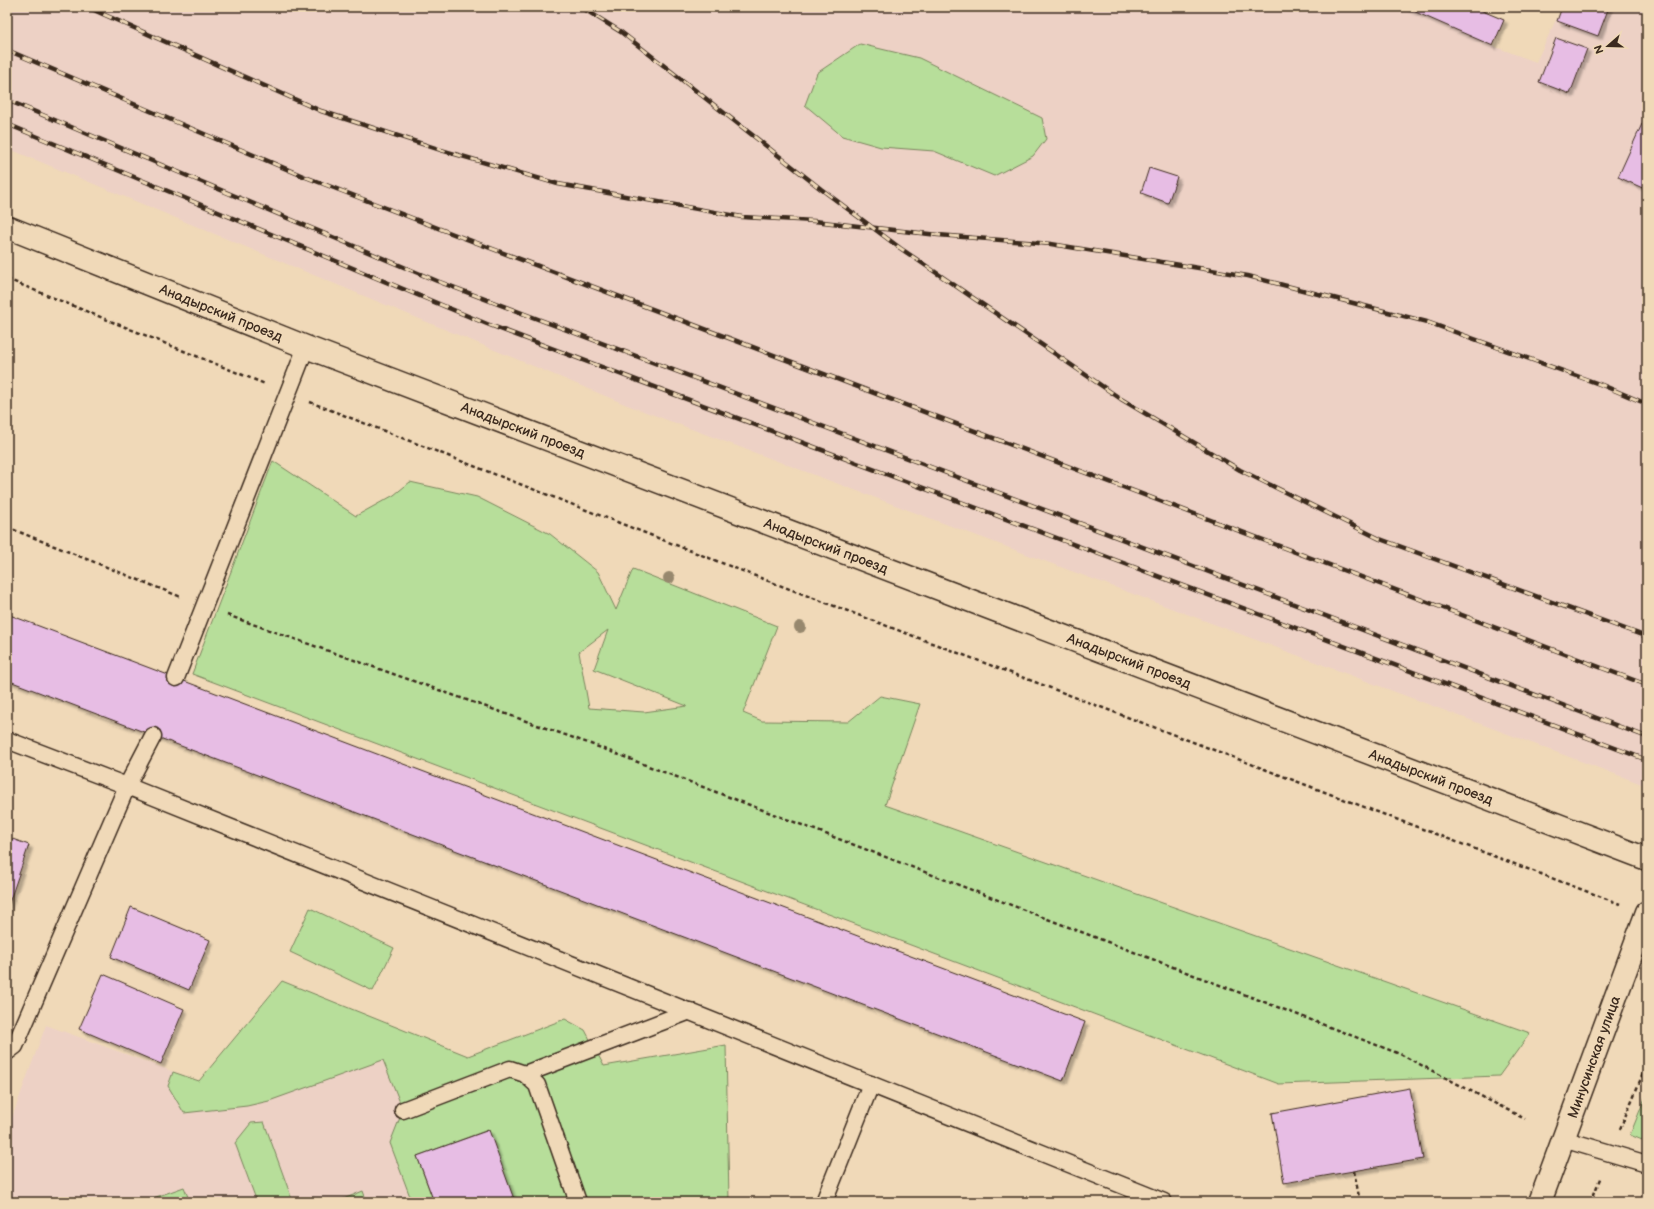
<svg xmlns="http://www.w3.org/2000/svg" width="1654" height="1209" font-family="'Balsamiq Sans',sans-serif">
<style>
.built{fill:#edd1c5}
.green{fill:#b7de9a;stroke:#79845c;fill-rule:evenodd}
.building{fill:#e7bde4;stroke:#3b2a1e;filter:url(#shadow)}
.lines{fill:none;stroke-linecap:round;stroke-linejoin:round}
.service-casing{stroke:#3b2a1e;stroke-width:19}
.minor-casing{stroke:#3b2a1e;stroke-width:25}
.tertiary-casing{stroke:#3b2a1e;stroke-width:25}
.path{stroke:#3b2a1e;stroke-width:2.5;stroke-dasharray:4 3;stroke-linecap:butt}
.service{stroke:#f0d9b8;stroke-width:16}
.minor{stroke:#f0d9b8;stroke-width:22}
.tertiary{stroke:#f0d9b8;stroke-width:22}
.rail-casing{stroke:#3b2a1e;stroke-width:4.5}
.rail{stroke:#f0d9b8;stroke-width:3;stroke-dasharray:9;stroke-linecap:butt}
.tree{fill:#97886e}
.labels{text-anchor:middle;dominant-baseline:central;stroke-width:4;stroke-linejoin:round;paint-order:stroke}
.street-label{font-size:14px;fill:#3b2a1e;stroke:#f0d9b8}
</style>
<defs>
<filter id="shadow"><feDropShadow dx="3.5" dy="3.5" stdDeviation="1" flood-color="#0004"/></filter>
</defs>
<rect width="100%" height="100%" fill="#f0d9b8"/>
<filter id="ink" filterUnits="userSpaceOnUse"><feTurbulence type="fractalNoise" baseFrequency=".025" numOctaves="2"/><feDisplacementMap in="SourceGraphic" scale="8" xChannelSelector="R" yChannelSelector="G"/><feConvolveMatrix kernelMatrix="1 2 1 2 8 2 1 2 1" color-interpolation-filters="sRGB"/></filter>
<g filter="url(#ink)">
<g class="built">
<path d="M7,7h1397l89,39 43,16 26,-55h85v779l-1020,-381 -620,-257z"/>
<path d="M282,981l186,75 97,-37 20,11 19,36 122,-21 3,157h-722v-71l39,-106 153,56z"/>
</g>
<g class="green">
<path d="M860,44l59,14 123,60 4,21 -13,17 -39,20 -60,-25 -53,-4 -39,-11 -37,-31 12,-32z"/>
<path d="M273,461l83,55 38,-21 16,-13 67,15 73,37 48,38 18,38 17,-41 144,57 -34,87 19,8 86,1 32,-26 40,8 -35,101 645,228 -31,43 -220,8 -1087,-410zM608,630l-14,39 93,37 -43,6 -55,-4 -10,-56z"/>
<path d="M310,908l84,40 -21,43 -83,-39z"/>
<path d="M282,981l186,75 97,-37 20,11 19,36 122,-21 3,157h-214l-27,-72 -71,26 17,46h-22l-22,-59 13,-33 -20,-50 -114,41 -22,5 -63,7 -16,-27 5,-14 26,9z"/>
<path d="M1647,1093v49l-17,-7z"/>
<path d="M264,1122l29,80h-36l-22,-59 16,-20z"/>
<path d="M184,1187l6,15h-48z"/>
<path d="M363,1191l4,11h-31z"/>
</g>
<g class="building">
<path d="M1404,7h69l31,13 -11,26z"/>
<path d="M1562,7h47l-11,29 -41,-15z"/>
<path d="M1556,38l31,11 -17,45 -31,-12z"/>
<path d="M1647,113v77l-29,-13z"/>
<path d="M1149,168l28,9 -9,26 -27,-10z"/>
<path d="M7,614l1078,408 -22,59 -1056,-401z"/>
<path d="M7,837l22,8 -22,64z"/>
<path d="M131,907l79,33 -21,50 -78,-33z"/>
<path d="M103,974l81,35 -23,55 -82,-35z"/>
<path d="M1410,1088l13,71 -139,24 -12,-70z"/>
<path d="M489,1130l26,72h-81l-17,-46z"/>
</g>
<g class="lines">
<defs>
<g id="service">
<path d="M176,678l130,-331"/>
<path d="M7,740l120,46 1037,416"/>
<path d="M7,1052l8,-6 112,-260 26,-50"/>
<path d="M525,1074l165,-63"/>
<path d="M403,1110l107,-41 15,5 12,11 41,117"/>
<path d="M1563,1139l84,25"/>
<path d="M824,1202l47,-118"/>
</g>
<path id="minor" d="M1540,1202l107,-290"/>
<path id="tertiary" d="M7,227l299,120 1341,512"/>
</defs>
<use href="#service" class="service-casing"/>
<use href="#minor" class="minor-casing"/>
<use href="#tertiary" class="tertiary-casing"/>
<g class="path">
<path d="M7,279l258,105"/>
<path d="M310,402l440,172 870,330"/>
<path d="M7,527l174,70"/>
<path d="M227,615l361,128 812,311 125,65"/>
<path d="M1620,1129l27,-65"/>
<path d="M1354,1171l6,31"/>
<path d="M1591,1202l10,-26"/>
</g>
<use href="#service" class="service"/>
<use href="#minor" class="minor"/>
<use href="#tertiary" class="tertiary"/>
<defs>
<g id="rail">
<path d="M87,7l234,104 120,39 117,34 184,33 72,4 124,14 113,9 197,32 179,46 175,63 45,19"/>
<path d="M581,7l40,25 200,157 79,59 221,151 119,71 140,69 267,98"/>
<path d="M7,50l296,126 153,59 1191,450"/>
<path d="M7,100l430,181 1210,456"/>
<path d="M7,124l480,200 1160,436"/>
</g>
</defs>
<use href="#rail" class="rail-casing"/>
<use href="#rail" class="rail"/>
</g>
<g class="tree">
<circle cx="669" cy="578" r="6"/>
<circle cx="800" cy="627" r="6"/>
</g>
</g>
<g class="labels">
<g class="street-label">
<text transform="translate(221 313) rotate(22)">Анадырский проезд</text>
<text transform="translate(523 430) rotate(21)">Анадырский проезд</text>
<text transform="translate(826 546) rotate(21)">Анадырский проезд</text>
<text transform="translate(1129 661) rotate(21)">Анадырский проезд</text>
<text transform="translate(1431 777) rotate(21)">Анадырский проезд</text>
<text transform="translate(1594 1057) rotate(-70)">Минусинская улица</text>
</g>
</g>
<rect width="1654" height="1209" fill="none" stroke="#f0d9b8" stroke-width="24"/>
<rect x="12" y="12" width="1630" height="1185" fill="none" stroke="#3b2a1e" stroke-width="1.5" filter="url(#ink)"/>
<g transform="translate(1608 46) rotate(250)" stroke="#f0d9b8" stroke-width="3" paint-order="stroke">
<path d="M0-3L7 15L0 10L-7 15Z" fill="#3b2a1e"/>
<text y="-6" font-size="11" font-weight="bold" text-anchor="middle" fill="#3b2a1e">N</text>
</g>
</svg>
